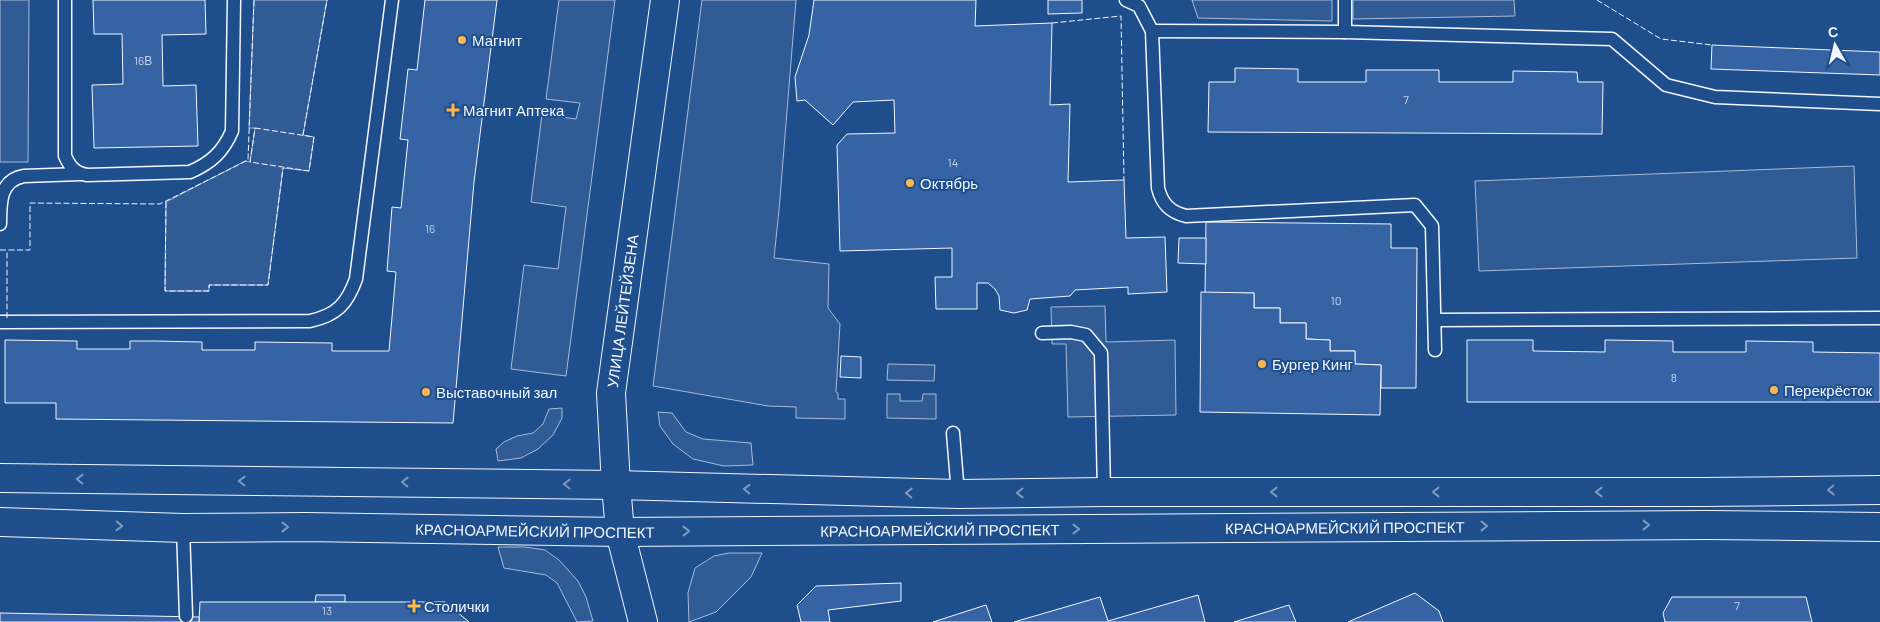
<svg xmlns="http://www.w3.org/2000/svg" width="1880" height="622" font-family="Barlow,sans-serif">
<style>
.built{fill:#305b95;stroke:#a8bbd7}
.building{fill:#3563a3;stroke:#f2f6ff}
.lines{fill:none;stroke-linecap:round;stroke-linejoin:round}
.lane-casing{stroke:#f2f6ff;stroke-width:15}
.secondary-casing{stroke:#f2f6ff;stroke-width:30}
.primary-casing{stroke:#f2f6ff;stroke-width:30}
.lane{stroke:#1f4e8c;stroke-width:12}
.secondary{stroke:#1f4e8c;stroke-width:28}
.primary{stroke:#1f4e8c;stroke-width:28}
.fence{stroke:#f2f6ff;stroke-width:1;stroke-dasharray:6 2.5;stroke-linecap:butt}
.oneway{stroke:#7e9ac0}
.poi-dot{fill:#ffb74d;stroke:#1f4e8c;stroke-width:2}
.labels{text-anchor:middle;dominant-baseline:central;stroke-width:4;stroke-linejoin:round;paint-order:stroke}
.number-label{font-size:12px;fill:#c3d1e8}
.poi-label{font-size:15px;fill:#f2f6ff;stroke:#1f4e8c;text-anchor:start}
.street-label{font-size:15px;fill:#f2f6ff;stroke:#1f4e8c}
</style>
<rect width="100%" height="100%" fill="#1f4e8c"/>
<g class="built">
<path d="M0,0h29l-1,162h-28z"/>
<path d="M254,0h73l-24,135 11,2 -5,34 -26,-3 -15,117h-59v6h-44l1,-89 79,-41 5,1 5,-34h-6z"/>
<path d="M559,0h56l-49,376 -55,-7 13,-104 34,4 8,-62 -35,-5 11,-88 34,5 4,-16 -34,-4z"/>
<path d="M702,0h94l-17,210 -5,48 55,6 -1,44 12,16 -4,68 2,1v6h7v20l-49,-1v-11l-28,-1 -115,-20z"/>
<path d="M1192,0h140v21l-134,-3z"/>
<path d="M1353,0h161l1,16 -162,3z"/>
<path d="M1854,166l3,92 -378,13 -4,-90z"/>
<path d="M1105,306l1,36 69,-2 1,75 -108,2 -2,-73h-14l-1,-37z"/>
<path d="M888,364l47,1 -1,16 -47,-1z"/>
<path d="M887,394h13v7h22l1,-7h13v25l-49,-1z"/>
<path d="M562,408v10l-9,17 -15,14 -17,9 -23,3 -2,-12 8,-7 13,-6 16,-3 10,-9 6,-15z"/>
<path d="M658,412l14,1 14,19 17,7 48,4 2,22 -29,1 -31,-7 -20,-15 -13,-18z"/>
<path d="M498,547h27l20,3 14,10 19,21 8,16 7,24 -16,1 -20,-39 -11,-8 -42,-7z"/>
<path d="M729,553h33l-11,24 -35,35 -27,10 -1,-29 7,-25 19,-12z"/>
</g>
<g class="building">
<path d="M93,0h112l1,34 -44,1 1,51 33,-1 2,61 -104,2 -2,-63 31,-1 -1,-50h-28z"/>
<path d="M425,0h72l-23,182 -21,241 -397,-4v-16h-51v-63l72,1v8h53v-8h24l48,1v8h53v-8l77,1v8h57l7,-79 -9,-1 5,-64 9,1 7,-68 -8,-1 8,-70 9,1z"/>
<path d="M814,0h162l-1,26 77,-3 -2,82 20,-1 -2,78 56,-2 2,58 39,-1 2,55 -39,2v-7l-53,3 -5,6 -40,3 -3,11 -13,3 -14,-3 -1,-14 -4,-7 -7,-6h-11v26h-41l-1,-32h17v-29l-112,3 -3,-106 10,-11 48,-1 -1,-33 -41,2 -20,23 -28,-25 -8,1 -2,-24 14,-42z"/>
<path d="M1048,0h34v13l-34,1z"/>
<path d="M1712,45l168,7v23l-169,-6z"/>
<path d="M1235,68l63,1v13h68v-12h73v12h74v-11l64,1 1,10h25l-1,52 -394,-2 1,-50h26z"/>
<path d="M1206,222l185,2v24h26l-1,140h-35v-23l-26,-1v-13h-25v-11l-24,-1v-16h-26v-15h-26v-15h-49z"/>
<path d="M1179,238h27v26l-28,-1z"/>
<path d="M1201,292l53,1v15h26v15h26v16l24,1v11h25v13l26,1 -1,50 -180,-3z"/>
<path d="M1467,340h66v11l72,1v-12l68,1v11h73v-11l67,1v10l67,1v49h-413z"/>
<path d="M841,356l20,1v21l-21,-1z"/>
<path d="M901,583v18l-73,9 2,12h-29l-4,-17 19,-19z"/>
<path d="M1415,593l24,18 4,11h-95z"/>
<path d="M316,595h29v7h-30z"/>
<path d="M1198,595l7,27h-191l86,-25 8,24z"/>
<path d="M1672,597h134l6,25h-147l-2,-9z"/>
<path d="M200,602h245l24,20h-270z"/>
<path d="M986,605l6,17h-59z"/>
<path d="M1289,605l7,17h-62z"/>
<path d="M0,613l199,4v5h-199z"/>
</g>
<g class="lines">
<defs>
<g id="lane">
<path d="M65,0v156c5,11 10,17 22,19l103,-3c21,-9 33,-20 42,-41l2,-131"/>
<path d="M1126,0l13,6 13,25 6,157c4,16 12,24 28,28l229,-11 17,21 3,124"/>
<path d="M1345,0v32"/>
<path d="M1152,31l193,1 267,7 54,46 49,12 165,7"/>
<path d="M0,224c0,-22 0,-44 24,-48l56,-2"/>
<path d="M1435,320l445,-2"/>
<path d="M0,322l310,-1c27,-6 37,-17 46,-42l36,-279"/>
<path d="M1042,333l29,-1 15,3 15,18 3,139"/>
<path d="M953,433l5,61"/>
<path d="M183,528l3,88"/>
</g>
<g id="secondary">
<path id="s1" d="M616,485l-5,-92 54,-393"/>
<path d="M620,532l23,90"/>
</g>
<g id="primary">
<path d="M0,478l616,7 342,9 146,-2h599l177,-2"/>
<path d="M616,485l4,47"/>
<path id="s2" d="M0,522l183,6 122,-1 315,5 1087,-7 173,2"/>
</g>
</defs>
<use href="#lane" class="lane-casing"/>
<use href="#secondary" class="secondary-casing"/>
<use href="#primary" class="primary-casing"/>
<use href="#lane" class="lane"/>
<use href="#secondary" class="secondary"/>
<use href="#primary" class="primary"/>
<g class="fence">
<path d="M1597,0l64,39 51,6"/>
<path d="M1052,23l69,-7 3,164"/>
<path d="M255,128l59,9 -5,34 -59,-9z"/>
<path d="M303,135l24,-135"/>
<path d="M166,202l-1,89h44v-6h59l15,-117"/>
<path d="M0,250h30v-47l130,1 88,-44 6,-160"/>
<path d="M7,318v-68"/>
</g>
</g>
<defs><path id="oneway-chevron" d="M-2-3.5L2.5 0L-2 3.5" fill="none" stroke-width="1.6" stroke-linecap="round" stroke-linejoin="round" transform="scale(1.25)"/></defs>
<g class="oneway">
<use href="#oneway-chevron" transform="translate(80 479) rotate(-179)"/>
<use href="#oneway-chevron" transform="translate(242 481) rotate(-179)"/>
<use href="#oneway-chevron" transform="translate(405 482) rotate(-179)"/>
<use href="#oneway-chevron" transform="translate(567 484) rotate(-179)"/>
<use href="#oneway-chevron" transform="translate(747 489) rotate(-178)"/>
<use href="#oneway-chevron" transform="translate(1831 490) rotate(179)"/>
<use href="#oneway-chevron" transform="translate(1274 492) rotate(-180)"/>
<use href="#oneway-chevron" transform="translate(1436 492) rotate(-180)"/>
<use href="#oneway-chevron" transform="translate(1599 492) rotate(-180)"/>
<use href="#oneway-chevron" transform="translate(909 493) rotate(-179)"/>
<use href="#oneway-chevron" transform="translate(1020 493) rotate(179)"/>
<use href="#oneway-chevron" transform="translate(1646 525)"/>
<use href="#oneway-chevron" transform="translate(119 526) rotate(2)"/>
<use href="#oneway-chevron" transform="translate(1484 526)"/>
<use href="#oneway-chevron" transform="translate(285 527)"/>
<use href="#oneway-chevron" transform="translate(1076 529)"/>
<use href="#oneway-chevron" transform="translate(686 531) rotate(-1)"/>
</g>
<g class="poi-dot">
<circle cx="462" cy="40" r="5"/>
<path d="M450.5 102.5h5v5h5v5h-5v5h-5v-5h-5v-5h5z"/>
<circle cx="910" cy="183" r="5"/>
<circle cx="1262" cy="364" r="5"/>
<circle cx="1774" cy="390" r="5"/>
<circle cx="426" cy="392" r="5"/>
<path d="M411.5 598.5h5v5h5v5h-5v5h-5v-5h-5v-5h5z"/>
</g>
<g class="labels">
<g class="number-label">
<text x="143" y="60">16В</text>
<text x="1406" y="99">7</text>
<text x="953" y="162">14</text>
<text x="430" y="228">16</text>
<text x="1336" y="300">10</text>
<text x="1674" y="377">8</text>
<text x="1737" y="605">7</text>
<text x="327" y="610">13</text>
</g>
<g class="poi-label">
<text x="472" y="40">Магнит</text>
<text x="463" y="110">Магнит Аптека</text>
<text x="920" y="183">Октябрь</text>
<text x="1272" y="364">Бургер Кинг</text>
<text x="1784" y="390">Перекрёсток</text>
<text x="436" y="392">Выставочный зал</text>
<text x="424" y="606">Столички</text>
</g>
<g class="street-label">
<text stroke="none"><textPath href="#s1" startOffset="175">УЛИЦА ЛЕЙТЕЙЗЕНА</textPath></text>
<text stroke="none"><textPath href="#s2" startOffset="1345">КРАСНОАРМЕЙСКИЙ ПРОСПЕКТ</textPath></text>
<text stroke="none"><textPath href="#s2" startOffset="940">КРАСНОАРМЕЙСКИЙ ПРОСПЕКТ</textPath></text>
<text stroke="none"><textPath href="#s2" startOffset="535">КРАСНОАРМЕЙСКИЙ ПРОСПЕКТ</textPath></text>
</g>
</g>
<g transform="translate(1835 45) rotate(352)" stroke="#1f4e8c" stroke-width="4" paint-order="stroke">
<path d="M0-4L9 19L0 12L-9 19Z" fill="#f2f6ff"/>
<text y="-8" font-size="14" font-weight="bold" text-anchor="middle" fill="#f2f6ff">С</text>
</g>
</svg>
